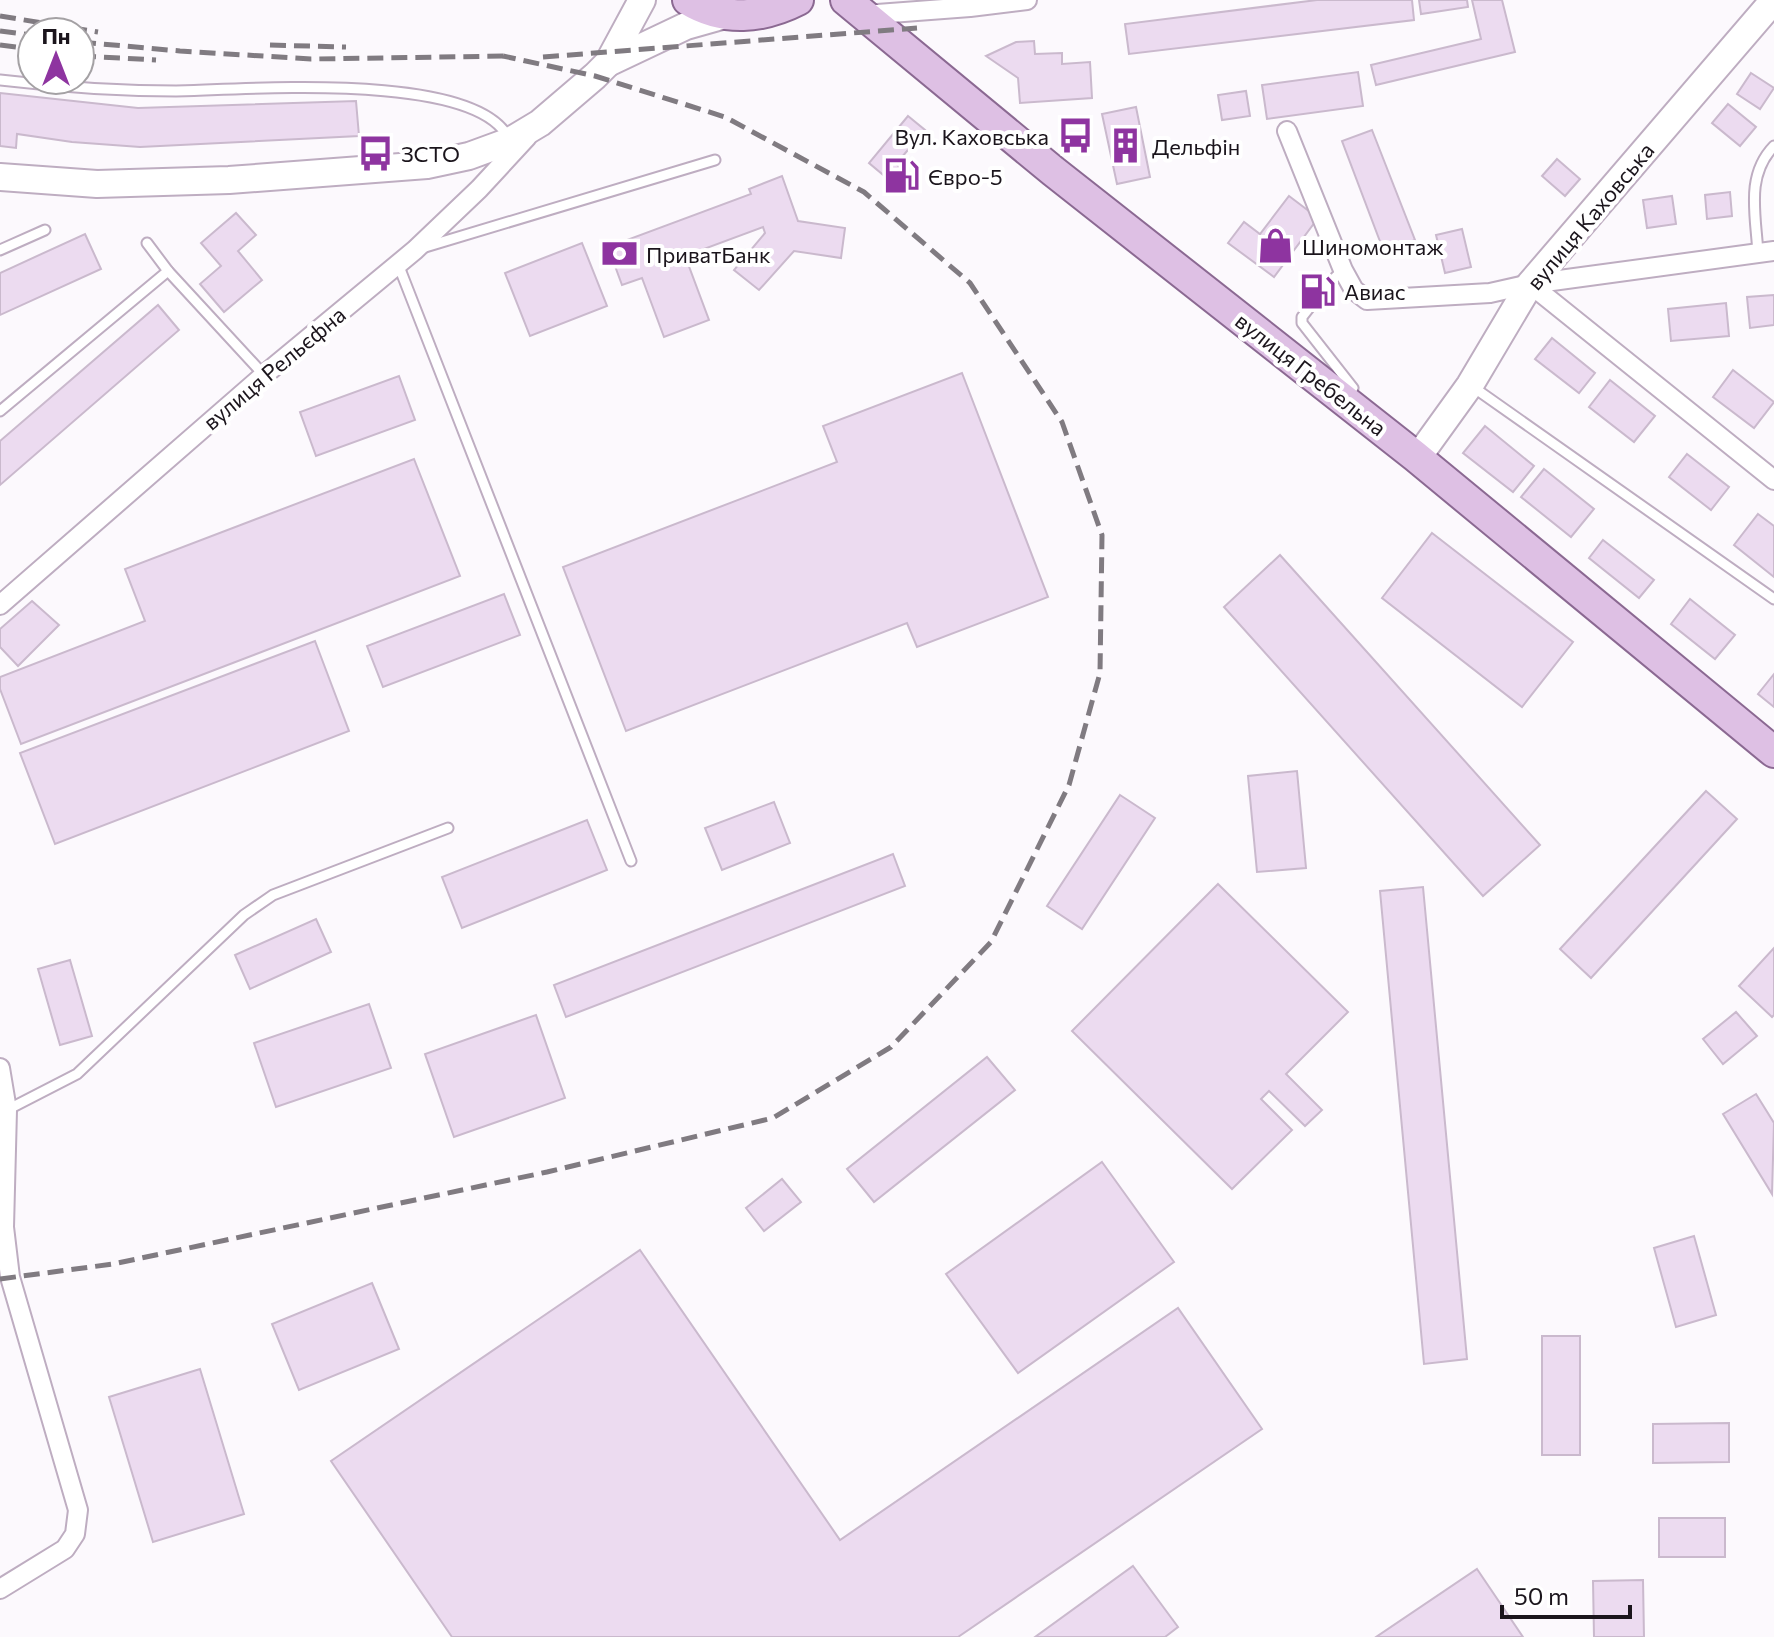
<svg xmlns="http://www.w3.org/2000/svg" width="1774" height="1637" font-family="Commissioner,sans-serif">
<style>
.building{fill:#ecdbf0;stroke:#cab9cd;stroke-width:2}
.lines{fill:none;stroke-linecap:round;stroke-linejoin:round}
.lane-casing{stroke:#beadc1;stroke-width:13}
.street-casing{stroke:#beadc1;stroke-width:22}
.secondary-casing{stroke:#beadc1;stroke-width:30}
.primary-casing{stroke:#8b6992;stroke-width:34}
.lane{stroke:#fff;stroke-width:9}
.street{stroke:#fff;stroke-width:18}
.secondary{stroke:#fff;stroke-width:26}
.primary{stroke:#dec0e4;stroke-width:30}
.rail{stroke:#807b81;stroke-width:5;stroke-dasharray:16 8;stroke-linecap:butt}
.labels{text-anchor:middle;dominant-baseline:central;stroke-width:8;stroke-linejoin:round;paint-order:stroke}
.poi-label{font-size:22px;fill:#1b151c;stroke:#fff;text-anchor:start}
.street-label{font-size:22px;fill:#1b151c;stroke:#fff}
</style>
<rect width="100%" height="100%" fill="#fcf9fd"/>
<g class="building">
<path d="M1317,0h95l2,20 -285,34 -4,-30z"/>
<path d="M1419,0h48l1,7 -47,7z"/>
<path d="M1472,0h30l13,52 -139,33 -5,-20 110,-26z"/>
<path d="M1034,41l1,13 27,-1v11l28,-2 2,36 -72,5 -2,-25 -32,-22 30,-14z"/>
<path d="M1358,72l5,34 -96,13 -5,-34z"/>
<path d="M1751,73l23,15 -14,21 -23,-15z"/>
<path d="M1246,91l4,25 -28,4 -4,-25z"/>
<path d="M0,93l138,15 218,-7 3,35 -219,11 -68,-5 -55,-8 -1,14 -16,-2z"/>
<path d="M1728,104l28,23 -16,19 -28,-23z"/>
<path d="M1136,107l14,70 -33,7 -15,-70z"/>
<path d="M908,116l17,14 -29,34 21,18 -11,12 -37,-31z"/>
<path d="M1372,130l43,110 -31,12 -42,-111z"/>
<path d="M1557,159l23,20 -15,17 -23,-20z"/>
<path d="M782,176l16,45 47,7 -4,30 -47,-7 -35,39 -25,-20 31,-37 -2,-6 -62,23 2,5 -16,6 22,59 -45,17 -22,-59 -20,7 -14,-38 143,-53 -2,-5z"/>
<path d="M1730,192l2,24 -25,3 -2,-24z"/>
<path d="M1289,196l29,22 -44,59 -46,-34 16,-21 16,12z"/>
<path d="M1672,196l4,28 -29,4 -4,-28z"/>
<path d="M236,213l20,22 -18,16 24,29 -38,32 -24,-28 21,-18 -20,-23z"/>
<path d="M1462,229l9,38 -26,6 -9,-38z"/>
<path d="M85,234l16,35 -101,46v-42z"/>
<path d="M582,243l25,63 -77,30 -25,-63z"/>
<path d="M1774,295v30l-24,3 -3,-31z"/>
<path d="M1726,303l3,33 -58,5 -3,-32z"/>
<path d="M158,305l21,25 -179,155v-44z"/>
<path d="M1552,338l43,35 -16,20 -44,-34z"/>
<path d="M1733,370l41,32 -20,26 -41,-31z"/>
<path d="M962,373l86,224 -131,50 -10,-24 -281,108 -63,-164 274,-105 -14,-36z"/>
<path d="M399,376l16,44 -99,36 -16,-44z"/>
<path d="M1610,380l45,36 -21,26 -45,-35z"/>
<path d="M1485,426l49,40 -21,26 -50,-39z"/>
<path d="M1687,454l42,33 -18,23 -42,-33z"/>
<path d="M414,459l46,117 -439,168 -21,-55v-12l145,-56 -20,-52z"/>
<path d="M1544,469l50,40 -23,28 -50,-40z"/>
<path d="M1758,514l16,12v51l-40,-32z"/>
<path d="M1432,533l141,109 -51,65 -140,-109z"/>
<path d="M1603,540l51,40 -15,18 -50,-40z"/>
<path d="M1280,555l260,290 -57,51 -259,-289z"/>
<path d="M504,594l16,41 -137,52 -16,-41z"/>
<path d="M1690,599l45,36 -20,24 -44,-35z"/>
<path d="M32,601l27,24 -41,41 -18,-19v-18z"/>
<path d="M315,641l34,90 -294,113 -35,-91z"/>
<path d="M1774,674v33l-16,-13z"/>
<path d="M1297,771l9,97 -49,4 -9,-96z"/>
<path d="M1706,791l31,28 -146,159 -31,-29z"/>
<path d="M1120,795l35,23 -73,111 -35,-23z"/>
<path d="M774,802l16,41 -68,27 -17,-42z"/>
<path d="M587,820l20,50 -145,58 -20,-51z"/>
<path d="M893,854l12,32 -339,131 -12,-32z"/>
<path d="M1218,884l130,128 -62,62 36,36 -17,16 -36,-35 -8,8 31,31 -60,59 -160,-158z"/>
<path d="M1423,887l44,472 -43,5 -44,-473z"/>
<path d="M316,919l15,33 -81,37 -15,-34z"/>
<path d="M1774,948v67l-2,2 -33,-31z"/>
<path d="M70,960l22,76 -32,9 -22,-76z"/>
<path d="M369,1004l22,64 -115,39 -22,-64z"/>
<path d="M1736,1012l21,24 -34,28 -20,-25z"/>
<path d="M536,1015l29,83 -111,39 -29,-83z"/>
<path d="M987,1057l28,33 -141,112 -27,-33z"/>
<path d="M1756,1094l18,29 -2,71 -49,-80z"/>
<path d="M1102,1162l72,100 -156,111 -72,-99z"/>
<path d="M782,1179l19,23 -37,29 -18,-23z"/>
<path d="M1694,1236l22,79 -40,12 -22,-79z"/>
<path d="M640,1250l200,290 338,-232 84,121 -304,208h-506l-121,-176z"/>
<path d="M372,1283l27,66 -100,41 -27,-66z"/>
<rect x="1542" y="1336" width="38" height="119"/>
<path d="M200,1369l44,145 -91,28 -44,-145z"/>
<path d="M1729,1423v39l-76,1v-39z"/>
<rect x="1659" y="1518" width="66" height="39"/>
<path d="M1133,1566l45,61 -13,10h-130z"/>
<path d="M1477,1569l46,68h-147z"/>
<path d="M1643,1580l1,57h-50l-1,-56z"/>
</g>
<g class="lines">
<defs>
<g id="lane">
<path d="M0,80c59,7 117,11 176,11 68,-1 301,-21 333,48"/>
<path d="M147,243l21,28 96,104"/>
<path d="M422,248l293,-88"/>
<path d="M0,250l45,-20"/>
<path d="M1758,254c-2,-39 -13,-78 16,-108"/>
<path d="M398,264l233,597"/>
<path d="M1343,270l-15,14 -26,33v6l51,65 -6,9"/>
<path d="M1473,387l301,212"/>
<path d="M0,411l168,-140"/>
<path d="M7,1110l70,-36 167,-159 29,-20 175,-67"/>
</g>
<g id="street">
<path d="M864,15l106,-8 57,-7"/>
<path d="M1287,131l56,139 11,20 13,10 123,-7 40,-9 244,-33"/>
<path d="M1530,284l244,196"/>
<path d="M0,605l264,-230 151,-125 64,-61 48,-52"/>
<path d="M0,1068l7,42 -3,117 6,50 68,233 -3,24 -10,15 -65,40"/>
</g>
<g id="secondary">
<path d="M608,63l78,-37 39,-11"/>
<path d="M0,177l97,7 132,-4 198,-15 42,-9 41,-15 30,-18 55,-47 13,-13 34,-63"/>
<path d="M1415,456l11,-10 44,-61 60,-101 244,-284"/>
</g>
<g id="primary">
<path d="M688,0c36,22 75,18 110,0"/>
<path d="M846,0l207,171 362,285 359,296"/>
</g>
</defs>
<use href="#lane" class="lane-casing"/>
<use href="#street" class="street-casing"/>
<use href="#secondary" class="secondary-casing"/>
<use href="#primary" class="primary-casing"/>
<use href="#lane" class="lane"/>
<use href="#street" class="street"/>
<use href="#secondary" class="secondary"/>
<use href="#primary" class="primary"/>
<g class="rail">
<path d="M0,16l98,16"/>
<path d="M0,31l32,4"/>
<path d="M80,42l100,9 131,8 200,-3"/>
<path d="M0,45l32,4"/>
<path d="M270,45l76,2"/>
<path d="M80,56l76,4"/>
<path d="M543,57l374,-29"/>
<path d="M0,1279l113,-15 434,-92 226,-54 118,-71 100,-105 78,-157 31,-112 2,-138 -40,-113 -92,-139 -106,-91 -139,-75 -130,-41 -92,-20"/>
</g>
</g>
<defs>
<symbol id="bus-bare" viewBox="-9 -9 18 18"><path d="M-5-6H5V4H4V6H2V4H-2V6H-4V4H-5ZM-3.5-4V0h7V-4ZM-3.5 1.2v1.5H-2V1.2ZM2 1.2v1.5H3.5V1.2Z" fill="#8e34a0" stroke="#fff" stroke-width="2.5" paint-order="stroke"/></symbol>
<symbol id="building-bare" viewBox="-9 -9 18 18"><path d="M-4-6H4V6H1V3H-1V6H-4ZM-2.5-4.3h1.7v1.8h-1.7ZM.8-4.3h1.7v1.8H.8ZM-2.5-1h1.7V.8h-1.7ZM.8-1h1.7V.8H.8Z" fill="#8e34a0" stroke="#fff" stroke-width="2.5" paint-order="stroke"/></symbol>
<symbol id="fuel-bare" viewBox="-9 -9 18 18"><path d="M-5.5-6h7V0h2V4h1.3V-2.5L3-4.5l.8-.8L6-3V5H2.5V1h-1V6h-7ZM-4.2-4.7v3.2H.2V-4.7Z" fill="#8e34a0" stroke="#fff" stroke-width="2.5" paint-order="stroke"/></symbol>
<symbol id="shop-bare" viewBox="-9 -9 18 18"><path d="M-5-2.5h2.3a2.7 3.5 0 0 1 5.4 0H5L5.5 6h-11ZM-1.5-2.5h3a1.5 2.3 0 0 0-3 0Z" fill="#8e34a0" stroke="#fff" stroke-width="2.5" paint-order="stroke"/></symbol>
<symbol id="bank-bare" viewBox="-9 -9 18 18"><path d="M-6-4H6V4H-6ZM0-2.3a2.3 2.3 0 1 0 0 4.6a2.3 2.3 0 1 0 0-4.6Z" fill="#8e34a0" stroke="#fff" stroke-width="2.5" paint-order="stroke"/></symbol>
</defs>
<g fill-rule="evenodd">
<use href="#bus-bare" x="1050" y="110" width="51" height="51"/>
<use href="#building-bare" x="1100" y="120" width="51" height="51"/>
<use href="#bus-bare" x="350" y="128" width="51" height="51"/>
<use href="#fuel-bare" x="876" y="150" width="51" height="51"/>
<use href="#shop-bare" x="1250" y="220" width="51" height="51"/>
<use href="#bank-bare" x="594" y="228" width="51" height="51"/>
<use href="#fuel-bare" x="1292" y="266" width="51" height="51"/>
</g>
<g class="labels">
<g class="poi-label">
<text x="1049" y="136" text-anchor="end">Вул. Каховська</text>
<text x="1152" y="146">Дельфін</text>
<text x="401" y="153">ЗСТО</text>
<text x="928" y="176">Євро-5</text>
<text x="1302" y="246">Шиномонтаж</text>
<text x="646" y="254">ПриватБанк</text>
<text x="1344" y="291">Авиас</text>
</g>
<g class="street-label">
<text transform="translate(1590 216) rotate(-50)">вулиця Каховська</text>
<text transform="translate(274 368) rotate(-40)">вулиця Рельєфна</text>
<text transform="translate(1311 374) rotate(38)">вулиця Гребельна</text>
</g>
</g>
<g transform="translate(56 56)"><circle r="38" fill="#ffffff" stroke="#a4a1a4" stroke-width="2"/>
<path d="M0-6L14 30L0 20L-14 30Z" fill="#8e34a0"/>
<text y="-12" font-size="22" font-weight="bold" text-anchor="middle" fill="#1b151c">Пн</text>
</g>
<path d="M1502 1605v12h128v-12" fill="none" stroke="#1b151c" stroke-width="4"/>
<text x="1514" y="1605" font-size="24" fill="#1b151c" stroke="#ffffff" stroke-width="6" paint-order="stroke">50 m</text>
</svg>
